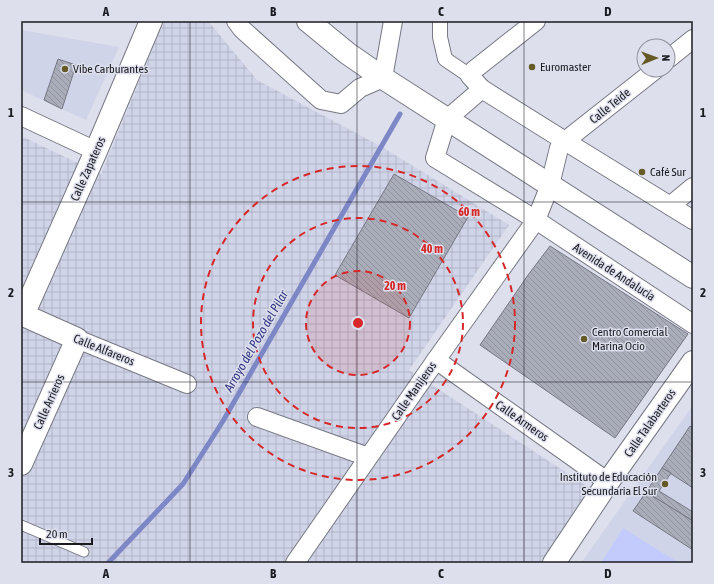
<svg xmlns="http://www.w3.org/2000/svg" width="714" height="584" font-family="'Asap Condensed',sans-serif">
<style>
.built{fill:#d0d4e8}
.industrial{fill:url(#industrial-grid)}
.pitch{fill:#c2cbfc}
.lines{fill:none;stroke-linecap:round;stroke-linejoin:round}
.stream{stroke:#7d87c5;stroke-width:5}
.building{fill:url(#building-back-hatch);stroke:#767884}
.service-casing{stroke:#767984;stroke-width:11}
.pedestrian-casing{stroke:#767984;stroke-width:16}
.minor-casing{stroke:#767984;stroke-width:20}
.tertiary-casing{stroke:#767984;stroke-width:24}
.trunk-casing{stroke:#767984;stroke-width:24}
.service{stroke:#fff;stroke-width:9}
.pedestrian{stroke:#fff;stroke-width:14}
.minor{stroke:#fff;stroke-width:18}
.tertiary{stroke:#fff;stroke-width:22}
.trunk{stroke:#fff;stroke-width:22}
.grid{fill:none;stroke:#1a1b20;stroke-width:1;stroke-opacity:0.55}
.ring{fill:none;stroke:#d62828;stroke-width:2;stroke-dasharray:7 5}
.poi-dot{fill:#655926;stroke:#dddfed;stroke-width:1.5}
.labels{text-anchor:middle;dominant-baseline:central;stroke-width:3;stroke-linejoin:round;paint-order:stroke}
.poi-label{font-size:12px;fill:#1a1b20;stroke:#dddfed;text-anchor:start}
.street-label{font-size:12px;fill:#1a1b20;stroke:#dddfed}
.water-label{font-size:13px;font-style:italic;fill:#353985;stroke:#dddfed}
.centre{fill:#d62828;stroke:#dddfed;stroke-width:2}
.ring-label{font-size:12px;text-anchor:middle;font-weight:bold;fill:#d62828;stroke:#dddfed;stroke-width:3;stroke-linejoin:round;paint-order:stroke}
.neatline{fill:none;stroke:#1a1b20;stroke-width:1.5}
.grid-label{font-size:13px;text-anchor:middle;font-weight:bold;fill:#1a1b20}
</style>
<defs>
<pattern id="industrial-grid" width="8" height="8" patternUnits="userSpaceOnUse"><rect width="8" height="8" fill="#d0d4e8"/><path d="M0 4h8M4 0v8" fill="none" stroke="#b2b5c7"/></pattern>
<pattern id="building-back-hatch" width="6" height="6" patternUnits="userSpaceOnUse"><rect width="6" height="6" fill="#a9acb9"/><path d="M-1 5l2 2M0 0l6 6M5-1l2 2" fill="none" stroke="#91939f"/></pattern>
</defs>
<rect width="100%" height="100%" fill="#dddfed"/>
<g class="built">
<path d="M21,30l98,17 -33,73 -65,-30z"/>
<path d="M693,405v158h-112z"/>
</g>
<path class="industrial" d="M164,21h44l49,59 125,67 127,78 -100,145 184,120 -41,73h-531v-427l80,38z"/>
<path class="pitch" d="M623,528l56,35h-78z"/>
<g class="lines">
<path class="stream" d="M108,563l75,-79 40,-63 177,-307"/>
</g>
<g class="building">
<path d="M58,59l18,6 -14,44 -18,-9z"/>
<path d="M394,174l74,43 -59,101 -74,-43z"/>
<path d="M550,246l138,88 -73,104 -135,-93 48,-70z"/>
<path d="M690,426l3,2v60l-31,-20z"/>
<path d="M662,468l9,5 -12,18 34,21v9l-47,-29z"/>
<path d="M646,492l47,29v29l-60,-39z"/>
</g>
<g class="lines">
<defs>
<path id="service" d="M21,525l63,27"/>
<path id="pedestrian" d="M440,21v16l5,22 25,17"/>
<g id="minor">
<path d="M236,21l6,8 79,71 20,4 19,-16 23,-10 10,-57"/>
<path d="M668,59l25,-20"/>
<path d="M482,89l-12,-13 4,-6 62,-49"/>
<path d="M21,116l75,35"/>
<path d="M670,206l23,-19"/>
<path d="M693,220l-128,-79 -83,-52 -35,30 -12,39 101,62 157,104"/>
<path d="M77,339l110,45"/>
<path d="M436,360l172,122"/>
<path d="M257,417l111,40"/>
<path d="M295,563l141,-203 100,-140 14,-35 9,-37 6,-7 90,-71"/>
</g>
<g id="tertiary">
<path d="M21,314l56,25 -56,125"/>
<path d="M23,315l73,-164 55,-130"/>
<path d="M554,563l54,-81 85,-120"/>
</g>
<path id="trunk" d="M308,21l39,32 36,25 310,199"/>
</defs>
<use href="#service" class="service-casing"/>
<use href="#pedestrian" class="pedestrian-casing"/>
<use href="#minor" class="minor-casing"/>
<use href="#tertiary" class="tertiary-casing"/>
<use href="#trunk" class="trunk-casing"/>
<use href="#service" class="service"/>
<use href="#pedestrian" class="pedestrian"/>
<use href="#minor" class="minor"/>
<use href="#tertiary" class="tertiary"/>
<use href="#trunk" class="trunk"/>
</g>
<path class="grid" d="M190,21v542M357,21v542M524,21v542M21,202h672M21,382h672"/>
<circle cx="358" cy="323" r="52" fill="#d62828" fill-opacity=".12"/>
<g class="ring">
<circle cx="358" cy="323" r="52"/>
<circle cx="358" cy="323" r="105"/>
<circle cx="358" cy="323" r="157"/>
</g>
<g class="poi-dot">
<circle cx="532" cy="67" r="4"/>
<circle cx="65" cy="69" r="4"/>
<circle cx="642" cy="172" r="4"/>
<circle cx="584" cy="339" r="4"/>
<circle cx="665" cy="484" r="4"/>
</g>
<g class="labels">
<g class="poi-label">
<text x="540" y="67">Euromaster</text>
<text x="73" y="69">Vibe Carburantes</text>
<text x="650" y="172">Café Sur</text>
<text x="592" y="332">Centro Comercial<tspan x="592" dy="14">Marina Ocio</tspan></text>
<text x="657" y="477" text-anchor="end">Instituto de Educación<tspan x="657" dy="14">Secundaria El Sur</tspan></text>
</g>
<g class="street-label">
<text transform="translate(610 106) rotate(-39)">Calle Teide</text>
<text transform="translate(88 169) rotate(-66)">Calle Zapateros</text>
<text transform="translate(614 272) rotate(33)">Avenida de Andalucía</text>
<text transform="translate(104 350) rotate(22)">Calle Alfareros</text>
<text transform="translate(414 391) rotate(-55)">Calle Manijeros</text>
<text transform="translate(49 402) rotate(-66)">Calle Arrieros</text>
<text transform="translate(522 421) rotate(35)">Calle Armeros</text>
<text transform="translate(650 423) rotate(-55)">Calle Talabarteros</text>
</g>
<g class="water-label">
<text transform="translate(256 341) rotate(-60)">Arroyo del Pozo del Pilar</text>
</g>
</g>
<circle cx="358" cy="323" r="6" class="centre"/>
<g class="ring-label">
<text x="469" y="216">60 m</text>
<text x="432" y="253">40 m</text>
<text x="395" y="290">20 m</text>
</g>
<rect width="714" height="584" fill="none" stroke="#dddfed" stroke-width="44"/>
<g transform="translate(656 58) rotate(89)"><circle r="19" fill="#dddfed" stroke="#8f919b"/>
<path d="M0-3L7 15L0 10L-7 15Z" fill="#655926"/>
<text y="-6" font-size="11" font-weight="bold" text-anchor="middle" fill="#1a1b20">N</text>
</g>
<path d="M40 538v6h52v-6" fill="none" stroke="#1a1b20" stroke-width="2"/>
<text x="46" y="538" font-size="12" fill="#1a1b20" stroke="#dddfed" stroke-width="3" paint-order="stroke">20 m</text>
<rect x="22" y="22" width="670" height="540" class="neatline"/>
<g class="grid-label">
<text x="106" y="16">A</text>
<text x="273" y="16">B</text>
<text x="441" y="16">C</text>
<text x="608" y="16">D</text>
<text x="11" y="117">1</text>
<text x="703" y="117">1</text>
<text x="11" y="297">2</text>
<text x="703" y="297">2</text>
<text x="11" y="477">3</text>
<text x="703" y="477">3</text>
<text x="106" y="578">A</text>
<text x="273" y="578">B</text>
<text x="441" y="578">C</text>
<text x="608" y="578">D</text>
</g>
</svg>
